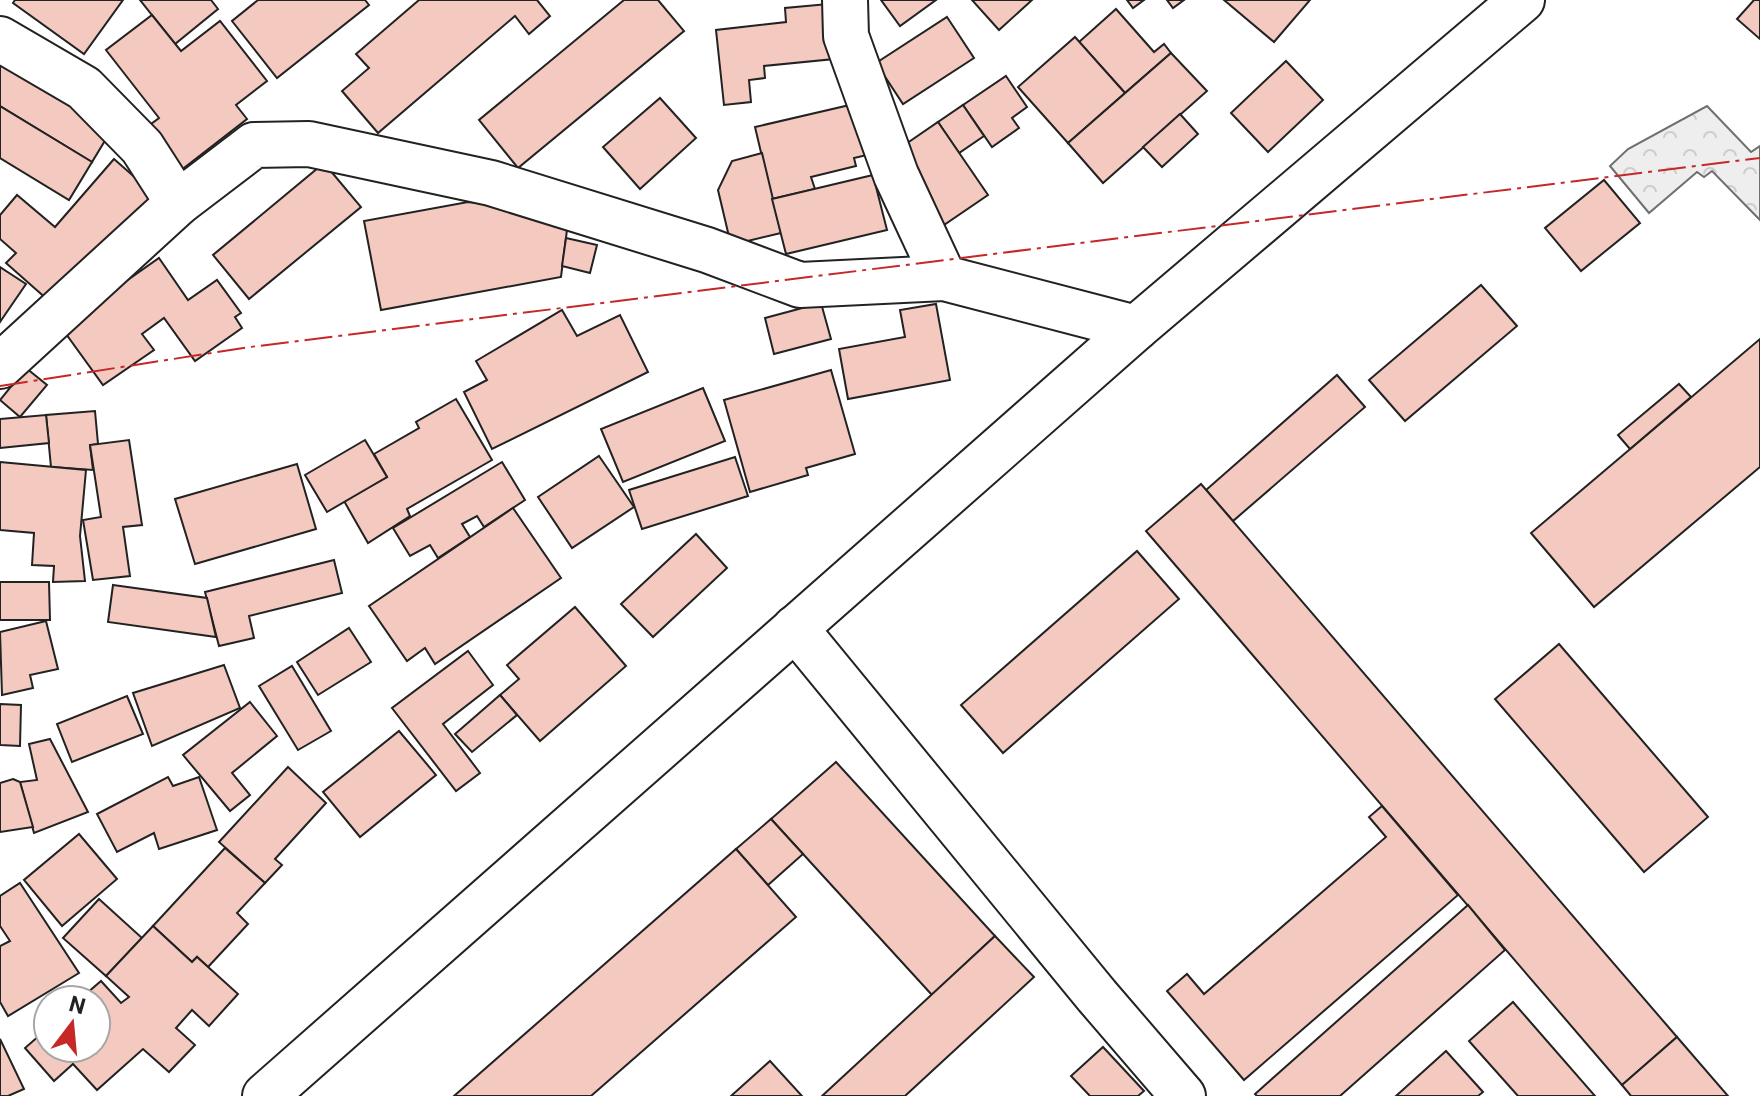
<svg xmlns="http://www.w3.org/2000/svg" width="1760" height="1096" font-family="Roboto,sans-serif">
<style>
.forest{fill:url(#forest-crowns);stroke:#6f6f6f;stroke-width:2}
.building{fill:#f3c9c0;stroke:#222;stroke-width:2}
.lines{fill:none;stroke-linecap:round;stroke-linejoin:round}
.minor-casing{stroke:#222;stroke-width:48}
.minor{stroke:#fff;stroke-width:44}
.power{stroke:#c62828;stroke-width:2;stroke-dasharray:28 6 4 6;stroke-linecap:butt}
</style>
<defs>
<pattern id="forest-crowns" width="20" height="18" patternUnits="userSpaceOnUse" patternTransform="scale(2)"><rect width="20" height="18" fill="#eee"/><path d="M2 6a3 3 0 1 1 6 0M12 15a3 3 0 1 1 6 0" fill="none" stroke="#ccc"/></pattern>
</defs>
<rect width="100%" height="100%" fill="#fff"/>
<path class="forest" d="M1707,106l44,46 9,-6v74l-48,-49 -8,6 -7,-5 -48,41 -39,-47 18,-17z"/>
<g class="building">
<path d="M15,0h108l-39,54 -71,-51z"/>
<path d="M140,0h71l7,9 -43,35z"/>
<path d="M258,0h107l4,5 -92,73 -45,-57z"/>
<path d="M419,0h118l13,16 -21,18 -14,-18 -137,117 -36,-42 27,-23 -13,-14z"/>
<path d="M624,0h34l26,31 -166,137 -39,-48z"/>
<path d="M881,0h55l-36,26z"/>
<path d="M972,0h60l-33,30z"/>
<path d="M1127,0h17l-11,8z"/>
<path d="M1167,0h17l-11,8z"/>
<path d="M1224,0h86l-36,42z"/>
<path d="M1754,0h6v39l-23,-20z"/>
<path d="M828,4l6,55 -70,7 1,12 -16,2 2,22 -27,3 -8,-75 70,-8 -1,-14z"/>
<path d="M1116,9l38,43 10,-8 7,9 -46,40 -46,-51z"/>
<path d="M152,15l29,36 39,-30 47,60 -31,24 11,14 -67,52 -33,-44 12,-9 -53,-68z"/>
<path d="M947,17l27,41 -71,46 -27,-41z"/>
<path d="M1075,37l50,56 -57,50 -50,-56z"/>
<path d="M1171,53l36,38 -104,92 -35,-40z"/>
<path d="M0,61l112,68 -20,33 -92,-56z"/>
<path d="M1286,61l37,39 -55,52 -37,-39z"/>
<path d="M1006,76l21,31 -15,11 7,10 -27,19 -29,-42z"/>
<path d="M660,98l36,40 -56,51 -37,-42z"/>
<path d="M854,104l13,51 -13,3 2,8 -45,11 4,12 -43,10 -17,-72z"/>
<path d="M963,105l21,31 -25,17 -21,-31z"/>
<path d="M0,106l92,56 -23,38 -69,-42z"/>
<path d="M1180,114l18,20 -36,33 -19,-20z"/>
<path d="M938,122l50,73 -47,32 -41,-79z"/>
<path d="M762,153l19,80 -50,12 -13,-55 14,-29z"/>
<path d="M114,159l41,36 -98,113 -51,-45 10,-10 -16,-14v-24l17,-20 38,32z"/>
<path d="M324,163l37,44 -112,92 -36,-44z"/>
<path d="M873,175l14,55 -101,24 -14,-55z"/>
<path d="M1604,180l36,43 -59,48 -36,-43z"/>
<path d="M468,202l40,3 60,17 -7,55 -180,33 -17,-89z"/>
<path d="M566,238l31,7 -7,28 -28,-7z"/>
<path d="M159,258l29,42 29,-20 24,33 -6,4 7,11 -47,33 -31,-43 -22,16 12,16 -51,35 -42,-58z"/>
<path d="M0,267l26,17 -26,38z"/>
<path d="M1481,285l36,41 -112,95 -36,-41z"/>
<path d="M821,303l10,36 -57,15 -9,-36z"/>
<path d="M936,304l14,76 -102,19 -9,-50 66,-12 -5,-27z"/>
<path d="M562,310l15,26 43,-21 28,57 -156,77 -28,-57 23,-12 -11,-19z"/>
<path d="M1760,339v128l-166,140 -63,-74z"/>
<path d="M26,368l21,17 -27,32 -20,-17z"/>
<path d="M831,370l24,84 -49,14 2,7 -58,17 -26,-92z"/>
<path d="M1337,375l28,32 -132,114 -27,-31z"/>
<path d="M1679,384l12,13 -61,52 -12,-14z"/>
<path d="M703,388l22,53 -102,41 -22,-53z"/>
<path d="M456,399l36,61 -85,49 3,7 -42,27 -24,-42 43,-24 -13,-23 45,-26 -3,-6z"/>
<path d="M95,411l3,33 -8,1 3,25 -42,-3 -5,-52z"/>
<path d="M46,415l3,28 -49,5v-29z"/>
<path d="M129,440l13,85 -19,2 7,49 -37,4 -10,-60 18,-3 -11,-72z"/>
<path d="M365,440l22,37 -60,35 -22,-37z"/>
<path d="M599,456l35,51 -62,41 -34,-51z"/>
<path d="M735,457l13,39 -106,33 -13,-39z"/>
<path d="M0,462l86,8 -6,66 5,45 -32,1 1,-16 -22,-1 2,-32 -34,-3z"/>
<path d="M502,462l23,38 -41,27 -7,-11 -15,8 8,13 -32,21 -8,-13 -20,11 -17,-28z"/>
<path d="M297,464l19,65 -121,35 -20,-65z"/>
<path d="M1201,484l476,553 -55,48 -476,-554z"/>
<path d="M513,508l48,70 -126,86 -10,-16 -18,13 -38,-55z"/>
<path d="M696,534l31,34 -74,69 -32,-33z"/>
<path d="M1137,551l42,48 -176,154 -42,-48z"/>
<path d="M334,560l8,33 -93,23 5,22 -35,8 -14,-54z"/>
<path d="M0,582h49l1,38h-50z"/>
<path d="M113,585l94,13 9,39 -108,-15z"/>
<path d="M575,607l51,59 -86,75 -40,-46 19,-16 -12,-14z"/>
<path d="M46,621l12,48 -28,6 3,13 -31,7 -2,-63z"/>
<path d="M349,628l22,34 -53,33 -21,-33z"/>
<path d="M1559,644l149,173 -64,55 -149,-173z"/>
<path d="M468,651l25,34 -50,39 37,49 -24,18 -64,-83z"/>
<path d="M224,665l16,43 -88,38 -19,-53z"/>
<path d="M292,666l39,65 -33,19 -39,-64z"/>
<path d="M500,695l17,20 -45,37 -17,-18z"/>
<path d="M127,696l16,38 -71,28 -15,-38z"/>
<path d="M250,702l27,34 -45,37 18,22 -20,16 -47,-56z"/>
<path d="M0,704l21,1 -1,41 -20,-1z"/>
<path d="M399,731l37,44 -76,62 -37,-45z"/>
<path d="M50,739l38,73 -54,21 -14,-51 17,-2 -8,-36z"/>
<path d="M836,762l159,174 -63,59 -161,-176z"/>
<path d="M288,767l38,36 -51,56 7,6 -17,18 -46,-41z"/>
<path d="M168,777l5,9 26,-9 18,53 -58,19 -5,-16 -37,19 -20,-38z"/>
<path d="M13,779l7,3 13,45 -33,5v-49z"/>
<path d="M1382,806l76,89 -214,185 -77,-89 20,-17 17,20 182,-157 -17,-20z"/>
<path d="M771,819l32,35 -35,31 -32,-36z"/>
<path d="M79,834l38,45 -55,47 -38,-46z"/>
<path d="M225,848l40,35 -28,30 11,11 -40,43 -11,-10 -5,5 -39,-36z"/>
<path d="M736,849l60,68 -205,179h-137z"/>
<path d="M20,883l59,90 -71,43 -8,-14v-56l10,-5 -10,-15v-30z"/>
<path d="M99,899l43,39 -36,38 -43,-38z"/>
<path d="M1468,905l37,45 -165,146h-83l-2,-2z"/>
<path d="M153,926l39,36 5,-5 41,37 -29,32 -17,-16 -16,18 19,17 -26,27 -26,-23 -46,41 -24,-26 -19,17 -29,-33 23,-20v20h48v-48h-17l22,-19 20,22 8,-6 -23,-21z"/>
<path d="M995,936l39,41 -129,119h-83z"/>
<path d="M1513,1002l82,94h-77l-49,-55z"/>
<path d="M1677,1037l51,59h-97l-9,-11z"/>
<path d="M0,1039l24,50 -16,7h-8z"/>
<path d="M1103,1047l41,44 -6,5h-48l-19,-20z"/>
<path d="M1446,1051l37,41 -5,4h-82z"/>
<path d="M770,1061l32,35h-71z"/>
</g>
<g class="lines">
<defs>
<g id="minor">
<path d="M845,0l1,36 50,139 48,103"/>
<path d="M0,39l84,49 58,59 36,56"/>
<path d="M0,366l178,-163 76,-58 55,-1 182,39 216,67 93,35 144,-7 192,50"/>
<path d="M795,628l302,368 86,100"/>
<path d="M265,1096l871,-768 386,-328"/>
</g>
</defs>
<use href="#minor" class="minor-casing"/>
<use href="#minor" class="minor"/>
<path class="power" d="M0,386l250,-39 1510,-189"/>
</g>
<g transform="translate(72 1024) rotate(16)"><circle r="38" fill="#ffffff" stroke="#a7a7a7" stroke-width="2"/>
<path d="M0-6L14 30L0 20L-14 30Z" fill="#c62828"/>
<text y="-12" font-size="22" font-weight="bold" text-anchor="middle" fill="#222222">N</text>
</g>
</svg>
